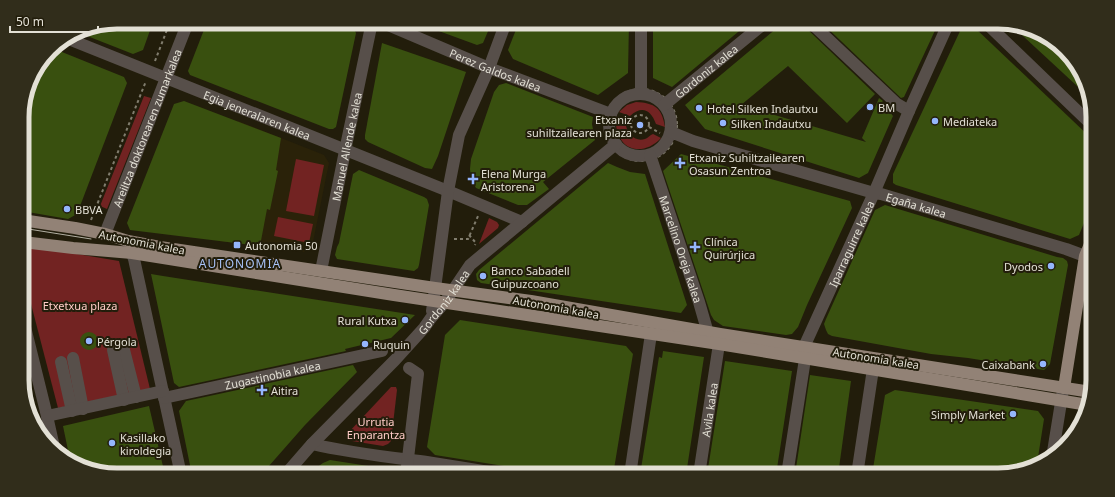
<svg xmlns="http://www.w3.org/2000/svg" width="1115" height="497" font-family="'Noto Sans',sans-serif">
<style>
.built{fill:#2a2209}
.green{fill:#722322}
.building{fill:#39500f}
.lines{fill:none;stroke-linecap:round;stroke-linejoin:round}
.path{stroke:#817d6e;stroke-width:2;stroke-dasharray:3 3;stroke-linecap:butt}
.minor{stroke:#574f4a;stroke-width:12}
.major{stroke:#928276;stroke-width:12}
.tram{stroke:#b2afa2;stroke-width:1}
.poi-dot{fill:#95b6fd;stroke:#221d0b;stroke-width:1.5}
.labels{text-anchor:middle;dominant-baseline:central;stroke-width:4;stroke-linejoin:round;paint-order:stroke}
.street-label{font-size:11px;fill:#e3e0d5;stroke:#221d0b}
.poi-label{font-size:11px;fill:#e3e0d5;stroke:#221d0b;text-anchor:start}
.park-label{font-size:11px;fill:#ffccc7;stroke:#221d0b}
.neighbourhood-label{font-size:12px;letter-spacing:1px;fill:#a7c1f6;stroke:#221d0b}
.rim{fill:none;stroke:#e3e0d5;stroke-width:5}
</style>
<rect width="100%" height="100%" fill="#221d0b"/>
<path class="built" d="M238,121l86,34 5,8 -17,84 -8,5 -86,-11z"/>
<g class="green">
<path d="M144,96l7,2 -44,111 -7,-3z"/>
<path d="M636,102c19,1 26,6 29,25l-9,-3c-5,-14 -14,-19 -26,-8l-11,-4 8,-7z"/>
<path d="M616,125l10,1c2,8 9,16 19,13 3,-1 5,-4 8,-5l8,4c-18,19 -42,13 -45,-13z"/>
<path d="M296,159l28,6 -10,51 -28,-5z"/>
<path d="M278,217l35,7 -4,19 -35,-7z"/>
<path d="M489,218l8,4 2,3 -1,3 -19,16z"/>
<path d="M23,245l96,16 31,128 -92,19 -35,-135z"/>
<path d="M391,387h5l1,3 -6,51 -3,3 -5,2 -31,-5 -4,-3v-5z"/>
</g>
<g class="building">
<path d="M117,22h36l-10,28 -10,4 -56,-22 4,-3z"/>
<path d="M207,22h138l7,3 4,8 -20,94 -3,2h-4l-139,-54 -2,-4z"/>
<path d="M417,22h75l-9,21 -6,2 -60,-22z"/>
<path d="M519,22h110l-1,51 -30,22 -85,-36 -5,-9z"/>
<path d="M653,22h97l-78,65 -19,-9z"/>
<path d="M784,22h19l2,5 70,67 -28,29 -59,-57 -47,39 125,37 -4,-4 17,-40 4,3 -1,1 11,14 -25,57 -9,5 -154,-49 -20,-24z"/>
<path d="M821,22h118l-35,75 -3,1z"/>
<path d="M1010,24l24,5 39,30 17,39z"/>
<path d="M974,27l118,112v65l-13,31 -9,4 -174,-54 -3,-2v-9l68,-145z"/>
<path d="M382,43l84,29 -28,84 -6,13 -7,-1 -57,-26 -3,-3v-4z"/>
<path d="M52,48l72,29 3,6 -50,131 -9,5 -46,-8v-101l10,-35z"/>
<path d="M506,83l87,34 -1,7 3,16 -52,42 6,7 -22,16h-9l-42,-17 -5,-9 -1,-10 1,-10 23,-67 5,-7z"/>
<path d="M184,101l97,37 -5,32 2,1 -8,39 -3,-1 -7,37 -130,-16 -3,-7 47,-119z"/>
<path d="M681,154l169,47 2,7 -45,97 -9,22 -6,7 -6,1 -63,-9 -9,-6 -3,-5 -48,-144z"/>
<path d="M608,163l9,4 13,5 15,2 42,131 -6,8 -200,-30 -4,-3 -1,-6 3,-4z"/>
<path d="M359,170l65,27 3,2 2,6 -10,60 -1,3 -4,3 -77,-12 -2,-4 2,-8 2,-4 14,-69z"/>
<path d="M885,205l172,52 6,1 4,3 1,4 -18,99 -6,6 -76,-12 -37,-4 -99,-18 -4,-2 -2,-4 -2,-6 2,-5 49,-109z"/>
<path d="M151,274l12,2 252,39 -24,23 -46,11 1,2 -167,36 -5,-4z"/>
<path d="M460,320l166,26 7,8 -20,121h-53l-125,-20 -8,-8 18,-112z"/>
<circle cx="89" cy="341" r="9"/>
<path d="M663,351l41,6 -18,118h-46l19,-118 3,1z"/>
<path d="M725,361l67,10 -16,104h-69z"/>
<path d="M353,365l4,7 -52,53 -44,50h-69l-13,-64 7,-10z"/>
<path d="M810,375l41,6 -13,94h-43z"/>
<path d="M895,390l143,21 6,8 -7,45 -33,11h-132l13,-80z"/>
<path d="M149,406l16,69h-48l-36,-7 -11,-8 -7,-34z"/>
<path d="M330,460l64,10 -1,5h-87l17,-12z"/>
</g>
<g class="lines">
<g class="path">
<path d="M155,61l15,-39"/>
<circle cx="641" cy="125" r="36"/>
<circle cx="640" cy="124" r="9"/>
<path d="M620,120l11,3"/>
<path d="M649,127l11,6"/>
<path d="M91,220l55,-139"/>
<path d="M469,235l7,8 -1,2"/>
<path d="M454,239h14l10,-23"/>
</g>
<g class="minor">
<path id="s1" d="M381,22l108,46 122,46"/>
<path d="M641,22v71"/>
<path d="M810,22l87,82 12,7"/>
<path d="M985,22l107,103"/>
<path id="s2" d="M66,38l382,153 74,31"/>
<circle cx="640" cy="125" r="31"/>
<path id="s3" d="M664,105l102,-83"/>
<path id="s4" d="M671,132l22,9 181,52 7,1 185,55 27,10"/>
<path id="s5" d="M650,155l49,147 11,38"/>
<path id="s6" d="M105,234l83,-212"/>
<path d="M129,244l5,15 47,216"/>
<path id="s7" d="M321,271l25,-125 26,-124"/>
<path d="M432,311l16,-120 11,-56 30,-67 17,-46"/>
<path d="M23,319l24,97 7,31"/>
<path d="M123,346l13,51"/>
<path d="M113,350l11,50"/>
<path d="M73,358l10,51"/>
<path d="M61,362l11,49"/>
<path id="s8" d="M164,398l218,-47"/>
<path d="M47,416l116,-25"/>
<path d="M312,444c38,9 76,13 115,18 27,4 54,9 81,13"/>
<path d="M1052,458l11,-68"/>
<path id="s9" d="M285,475l27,-31 83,-84 29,-32 7,-10 14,-16 25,-37 146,-121"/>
<path d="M406,475l12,-101 -9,-6"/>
<path d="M630,475l21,-141"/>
<path id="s10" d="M699,475l20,-131"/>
<path id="s11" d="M787,475l18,-116 -1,-12 70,-154 35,-82 40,-89"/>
<path d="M857,475l16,-106"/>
</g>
<g class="major">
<path d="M22,220l53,8 30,6 23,7 32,6 275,41 96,13 189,33 371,58"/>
<path d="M23,242l50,6 59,5 262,42 325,49 369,61"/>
<path d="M1064,388l21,-132 8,-19"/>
</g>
<path class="tram" d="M22,228l69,11"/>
</g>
<g class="poi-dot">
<circle cx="870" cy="107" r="4"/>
<circle cx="699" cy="108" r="4"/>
<circle cx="935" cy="121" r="4"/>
<circle cx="723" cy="123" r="4"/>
<circle cx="640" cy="125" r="4"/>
<path d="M678 157h4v4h4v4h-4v4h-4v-4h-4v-4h4z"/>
<path d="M471 173h4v4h4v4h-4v4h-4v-4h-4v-4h4z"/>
<circle cx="67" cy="209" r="4"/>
<rect x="233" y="241" width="8" height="8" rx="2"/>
<path d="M693 241h4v4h4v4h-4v4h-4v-4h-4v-4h4z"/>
<circle cx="1051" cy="266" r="4"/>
<circle cx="483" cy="276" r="4"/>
<circle cx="405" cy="320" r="4"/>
<circle cx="89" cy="341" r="4"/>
<circle cx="365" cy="344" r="4"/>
<circle cx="1043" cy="364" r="4"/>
<path d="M260 384h4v4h4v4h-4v4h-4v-4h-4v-4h4z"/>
<circle cx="1013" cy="414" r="4"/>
<circle cx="112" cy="443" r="4"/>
</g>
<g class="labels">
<g class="street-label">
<text stroke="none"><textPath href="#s1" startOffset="124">Perez Galdos kalea</textPath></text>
<text stroke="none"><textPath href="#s3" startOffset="54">Gordoniz kalea</textPath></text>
<text stroke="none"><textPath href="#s2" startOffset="206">Egia jeneralaren kalea</textPath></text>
<text stroke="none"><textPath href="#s6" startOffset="114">Areiltza doktorearen zumarkalea</textPath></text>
<text stroke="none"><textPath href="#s7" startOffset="127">Manuel Allende kalea</textPath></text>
<text stroke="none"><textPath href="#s4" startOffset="256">Egaña kalea</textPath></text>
<text transform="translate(142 242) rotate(11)">Autonomia kalea</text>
<text stroke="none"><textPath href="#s11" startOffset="243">Iparraguirre kalea</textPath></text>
<text stroke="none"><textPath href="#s5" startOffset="99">Marcelino Oreja kalea</textPath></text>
<text stroke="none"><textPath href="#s9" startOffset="235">Gordoniz kalea</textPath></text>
<text transform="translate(556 307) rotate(10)">Autonomia kalea</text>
<text transform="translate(876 358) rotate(9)">Autonomia kalea</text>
<text stroke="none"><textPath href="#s8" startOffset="111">Zugastinobia kalea</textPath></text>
<text stroke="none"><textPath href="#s10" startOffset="66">Avila kalea</textPath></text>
</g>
<g class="poi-label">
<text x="878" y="107">BM</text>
<text x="707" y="108">Hotel Silken Indautxu</text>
<text x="632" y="119" text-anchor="end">Etxaniz<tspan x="632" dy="13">suhiltzailearen plaza</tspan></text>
<text x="943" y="121">Mediateka</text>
<text x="731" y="123">Silken Indautxu</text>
<text x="689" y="157">Etxaniz Suhiltzailearen<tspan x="689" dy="13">Osasun Zentroa</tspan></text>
<text x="481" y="173">Elena Murga<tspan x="481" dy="13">Aristorena</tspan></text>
<text x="75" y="209">BBVA</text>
<text x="704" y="241">Clínica<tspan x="704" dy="13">Quirúrjica</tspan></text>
<text x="245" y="245">Autonomia 50</text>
<text x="1043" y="266" text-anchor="end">Dyodos</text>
<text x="491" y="270">Banco Sabadell<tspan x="491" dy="13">Guipuzcoano</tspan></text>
<text x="397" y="320" text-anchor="end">Rural Kutxa</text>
<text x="97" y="341">Pérgola</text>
<text x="373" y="344">Ruquin</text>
<text x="1035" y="364" text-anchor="end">Caixabank</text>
<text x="271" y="390">Aitira</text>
<text x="1005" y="414" text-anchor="end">Simply Market</text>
<text x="120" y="437">Kasillako<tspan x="120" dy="13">kiroldegia</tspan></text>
</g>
<g class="park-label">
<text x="80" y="305">Etxetxua plaza</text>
<text x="376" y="421">Urrutia<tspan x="376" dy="13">Enparantza</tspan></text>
</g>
<g class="neighbourhood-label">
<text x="240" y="263">AUTONOMIA</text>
</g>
</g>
<path d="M0 0H1115V497H0ZM117 29H998A88 88 0 0 1 1086 117V380A88 88 0 0 1 998 468H117A88 88 0 0 1 29 380V117A88 88 0 0 1 117 29Z" fill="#312d1b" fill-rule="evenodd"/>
<path class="rim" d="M117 29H998A88 88 0 0 1 1086 117V380A88 88 0 0 1 998 468H117A88 88 0 0 1 29 380V117A88 88 0 0 1 117 29Z"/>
<path d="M10 26v6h88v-6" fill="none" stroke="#e3e0d5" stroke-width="2"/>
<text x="16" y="26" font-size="12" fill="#e3e0d5" stroke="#221d0b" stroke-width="3" paint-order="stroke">50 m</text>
</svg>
